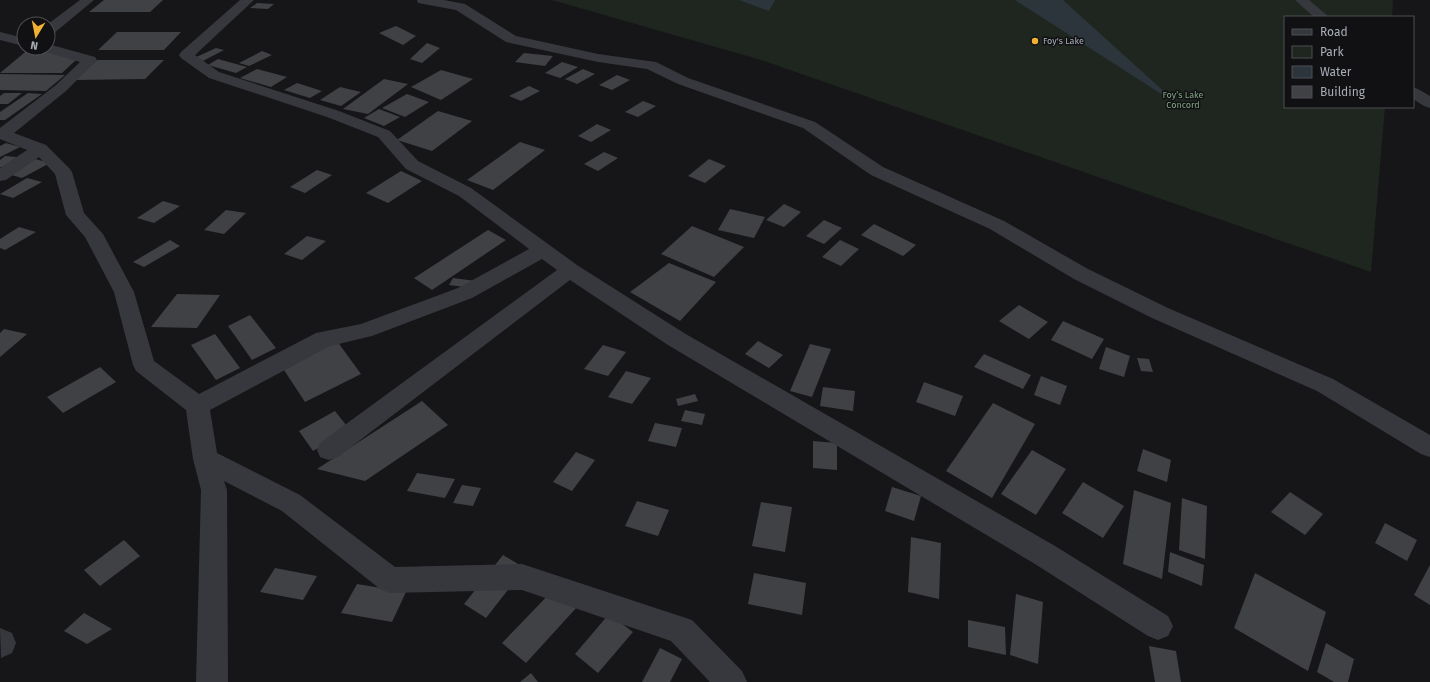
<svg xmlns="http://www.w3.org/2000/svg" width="1430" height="682" font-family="'Fira Sans',sans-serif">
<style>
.green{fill:#1e261f}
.water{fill:#2c353c}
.building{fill:#404145}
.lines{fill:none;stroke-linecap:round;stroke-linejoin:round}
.minor{fill:#37383d;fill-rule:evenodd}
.poi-dot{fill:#f2b134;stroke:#111113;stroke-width:1.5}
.labels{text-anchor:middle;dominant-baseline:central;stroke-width:3;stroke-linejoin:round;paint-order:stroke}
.far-poi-label{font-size:9px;fill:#a8adb8;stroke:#111113;text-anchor:start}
.far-park-label{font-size:9px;fill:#7fa381;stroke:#111113}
</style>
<rect width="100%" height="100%" fill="#161618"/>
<path class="green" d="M552,0h841l-1,17h-107v90h100l-14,165 -610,-212z"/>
<g class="water">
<path d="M739,0h36l-6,11z"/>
<path d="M1015,0h48l117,106z"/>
</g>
<g class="building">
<path d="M104,0h59l-13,12h-61z"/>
<path d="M257,3l17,1 -6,5 -18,-1z"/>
<path d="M396,26l20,10 -13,9 -24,-12z"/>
<path d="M117,32h64l-17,18h-66z"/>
<path d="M427,43l13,5 -18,15 -12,-4z"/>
<path d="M30,48l47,11 -15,14h-62z"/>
<path d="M216,48l8,2 -23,12 -9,-3z"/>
<path d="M262,51l10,4 -23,11 -10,-3z"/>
<path d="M524,53l29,3 -8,10 -30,-4z"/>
<path d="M218,59l29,8 -11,6 -28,-8z"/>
<path d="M97,60h67l-19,19 -69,1z"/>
<path d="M562,62l16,5 -18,11 -15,-5z"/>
<path d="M257,69l30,8 -16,10 -31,-9z"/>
<path d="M583,69l12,5 -18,10 -12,-5z"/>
<path d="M441,70l32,9 -32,21 -30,-13z"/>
<path d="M0,74l65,1 -19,16 -46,-1z"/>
<path d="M617,75l13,5 -18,10 -13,-5z"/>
<path d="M384,79l24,5 -40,30 -25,-5z"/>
<path d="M297,83l25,8 -12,7 -26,-8z"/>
<path d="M529,86l11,5 -19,10 -12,-5z"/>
<path d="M340,87l21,5 -20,14 -21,-6z"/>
<path d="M4,93h18l-14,11h-8v-8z"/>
<path d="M28,93l14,1 -37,26h-5v-8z"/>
<path d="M407,94l22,8 -24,15 -23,-9z"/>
<path d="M643,101l13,5 -18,11 -13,-5z"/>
<path d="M379,109l21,8 -16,9 -20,-8z"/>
<path d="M438,111l34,10 -40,30 -35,-11z"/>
<path d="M597,124l14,6 -20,12 -13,-6z"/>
<path d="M520,142l25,8 -52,40 -26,-10z"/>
<path d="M6,143l14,4 -20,10v-11z"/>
<path d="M604,152l14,6 -20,13 -14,-7z"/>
<path d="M5,156l12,1 -14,10h-3v-7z"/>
<path d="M35,159l15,4 -28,15 -14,-4z"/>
<path d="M709,159l17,7 -21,17 -17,-7z"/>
<path d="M317,170l15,5 -27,18 -15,-6z"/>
<path d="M401,171l21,10 -34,22 -22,-10z"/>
<path d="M27,178l15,4 -29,16 -13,-4z"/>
<path d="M163,201l17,5 -26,17 -17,-5z"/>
<path d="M784,204l17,8 -17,15 -18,-7z"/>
<path d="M730,209l35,8 -11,21 -36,-8z"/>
<path d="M226,210l20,3 -22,21 -20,-4z"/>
<path d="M824,220l18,8 -18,16 -18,-8z"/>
<path d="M874,224l42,21 -13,11 -42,-21z"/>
<path d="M692,226l52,21 -30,30 -53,-23z"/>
<path d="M19,227l17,5 -31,18 -5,-2v-9z"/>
<path d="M488,230l18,10 -74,50 -18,-12z"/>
<path d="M307,236l19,5 -24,19 -18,-6z"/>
<path d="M170,240l10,6 -36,21 -11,-5z"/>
<path d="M840,240l19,9 -18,17 -19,-9z"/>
<path d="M669,263l47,19 -36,39 -50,-29z"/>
<path d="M453,278l23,3 -4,7 -23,-3z"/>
<path d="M177,294l43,1 -23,33 -46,-1z"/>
<path d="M1019,305l29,17 -19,17 -30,-18z"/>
<path d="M250,315l26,33 -24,12 -24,-34z"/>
<path d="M1063,321l41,18 -12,20 -41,-19z"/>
<path d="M4,329l23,5 -27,23v-24z"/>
<path d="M215,334l25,34 -24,12 -25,-35z"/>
<path d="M337,341l24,33 -56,28 -23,-35z"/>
<path d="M758,341l25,14 -14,13 -24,-14z"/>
<path d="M810,344l21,5 -19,48 -22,-6z"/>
<path d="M603,345l23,7 -18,24 -24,-7z"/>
<path d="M1106,347l24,9 -6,21 -25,-8z"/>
<path d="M984,354l47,21 -8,14 -49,-22z"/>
<path d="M1137,358l12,1 4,13 -12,-1z"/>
<path d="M100,367l16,15 -53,31 -16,-16z"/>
<path d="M626,371l25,7 -19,26 -24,-7z"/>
<path d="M1041,376l26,10 -7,19 -26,-10z"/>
<path d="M924,382l39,14 -8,20 -39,-14z"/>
<path d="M823,387l32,4 -2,20 -33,-5z"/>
<path d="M695,394l3,7 -20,5 -2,-7z"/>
<path d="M422,401l26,24 -83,56 -48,-12z"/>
<path d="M993,403l42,21 -43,74 -46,-27z"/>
<path d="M685,410l20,4 -3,11 -21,-4z"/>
<path d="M335,411l15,19 -37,21 -14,-20z"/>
<path d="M655,423l27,5 -6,19 -28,-6z"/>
<path d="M813,441l24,2v27l-24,-2z"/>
<path d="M1143,449l28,11 -4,22 -30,-11z"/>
<path d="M1032,450l34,19 -30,46 -35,-21z"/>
<path d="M576,452l19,8 -23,31 -19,-9z"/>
<path d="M417,473l38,6 -10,19 -38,-7z"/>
<path d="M1083,482l41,24 -21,32 -41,-25z"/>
<path d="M462,485l19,3 -8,18 -20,-3z"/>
<path d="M892,487l29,9 -7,25 -29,-10z"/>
<path d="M1134,490l37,13 -9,76 -39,-15z"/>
<path d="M1290,492l33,22 -18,21 -34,-23z"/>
<path d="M1182,498l25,8 -2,53 -26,-9z"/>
<path d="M637,501l32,9 -11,26 -33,-10z"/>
<path d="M761,502l31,5 -7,45 -33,-6z"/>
<path d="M1385,523l32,17 -10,21 -32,-18z"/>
<path d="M911,537l30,6 -2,56 -31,-7z"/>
<path d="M124,540l16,16 -40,30 -16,-16z"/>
<path d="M1170,552l34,13 -2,21 -34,-14z"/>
<path d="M503,555l22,13 -39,50 -22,-14z"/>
<path d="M1430,565v40l-16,-10z"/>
<path d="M275,568l42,8 -14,24 -43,-8z"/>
<path d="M754,573l52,10 -4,32 -54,-11z"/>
<path d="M1255,573l71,39 -18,59 -74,-43z"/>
<path d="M357,584l49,8 -14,30 -51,-9z"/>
<path d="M555,588l23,18 -52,57 -24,-20z"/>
<path d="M1016,594l27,8 -5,62 -28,-9z"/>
<path d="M84,613l28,16 -25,15 -23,-13z"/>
<path d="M609,614l24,18 -35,41 -23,-19z"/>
<path d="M968,620l37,7 1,28 -38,-8z"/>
<path d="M1326,643l28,16 -6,23h-14l-17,-10z"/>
<path d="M1149,646l27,5 5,31h-26z"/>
<path d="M660,648l22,11 -12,23h-28z"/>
<path d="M531,673l7,9h-18z"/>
</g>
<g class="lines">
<g class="minor">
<path d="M80,0h14l-41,34 -5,1v-11z"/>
<path d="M240,0h14l-59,55 24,17 120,39 51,20 28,30 53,27 106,77 107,68 371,213 113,70 5,10 -5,10 -10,4 -10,-4 -113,-72 -367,-219 -98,-65 -232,177 -9,3 -9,-3 -3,-7 3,-7 237,-173 -15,-11 -70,39 -100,38 -42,10 -120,64 7,43 83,42 95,72 127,-3 170,56 50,51 5,11h-37l-39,-41 -149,-51 -132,3 -10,-4 -98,-78 -58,-30 3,9 1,192h-32l5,-192 -8,-31 -7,-49 -50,-39 -3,-6 -19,-73 -29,-55 -19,-22 -11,-41 -16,-17 -33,23 -6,1v-13l27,-18 -27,-11v-11l56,-43 24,-23 -38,-11 -2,-3h8v-4l47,13 2,3 -31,31 -52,42 32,12 23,23 3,4 12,41 19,21 31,58 20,69 45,33 117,-61 45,-9 97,-36 71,-39 -70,-53 -53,-27 -28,-32 -51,-20 -118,-39 -28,-20 -2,-3 2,-3z"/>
<path d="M417,0h27l21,4 51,32 82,18 58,8 32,16 127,44 68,45 121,54 84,48 80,39 165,71 97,56v22l-9,-3 -104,-63 -165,-73 -78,-39 -84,-50 -119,-54 -68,-47 -125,-44 -31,-15 -49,-7 -92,-20 -50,-32 -38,-7z"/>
<path d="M1295,0h14l20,17h-15z"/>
<path d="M0,32l24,6v8l-24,-6z"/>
<path d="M1413,87l5,2 12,7v12l-6,-2 -11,-7z"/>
<path d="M0,628l12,5 4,10 -4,10 -11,5z"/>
</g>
</g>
<circle class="poi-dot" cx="1035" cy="41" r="4"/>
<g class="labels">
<g class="far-poi-label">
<text x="1043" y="41">Foy's Lake</text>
</g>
<g class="far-park-label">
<text x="1183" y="95">Foy’s Lake<tspan x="1183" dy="10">Concord</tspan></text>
</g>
</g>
<rect x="1284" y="16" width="130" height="92" fill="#111113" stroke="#4d4f55"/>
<rect x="1292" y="29" width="20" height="6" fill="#37383d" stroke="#4d4f55"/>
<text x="1320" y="36" font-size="12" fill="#a8adb8">Road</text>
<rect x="1292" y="46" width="20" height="12" fill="#1e261f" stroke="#4d4f55"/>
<text x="1320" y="56" font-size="12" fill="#a8adb8">Park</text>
<rect x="1292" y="66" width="20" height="12" fill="#2c353c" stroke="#4d4f55"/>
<text x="1320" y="76" font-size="12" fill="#a8adb8">Water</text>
<rect x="1292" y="86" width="20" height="12" fill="#404145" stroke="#4d4f55"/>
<text x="1320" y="96" font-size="12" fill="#a8adb8">Building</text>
<g transform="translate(36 36) rotate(190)"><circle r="19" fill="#111113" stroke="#4d4f55"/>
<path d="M0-3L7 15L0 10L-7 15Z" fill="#f2b134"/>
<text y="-6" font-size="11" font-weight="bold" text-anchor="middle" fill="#a8adb8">N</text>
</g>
</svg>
